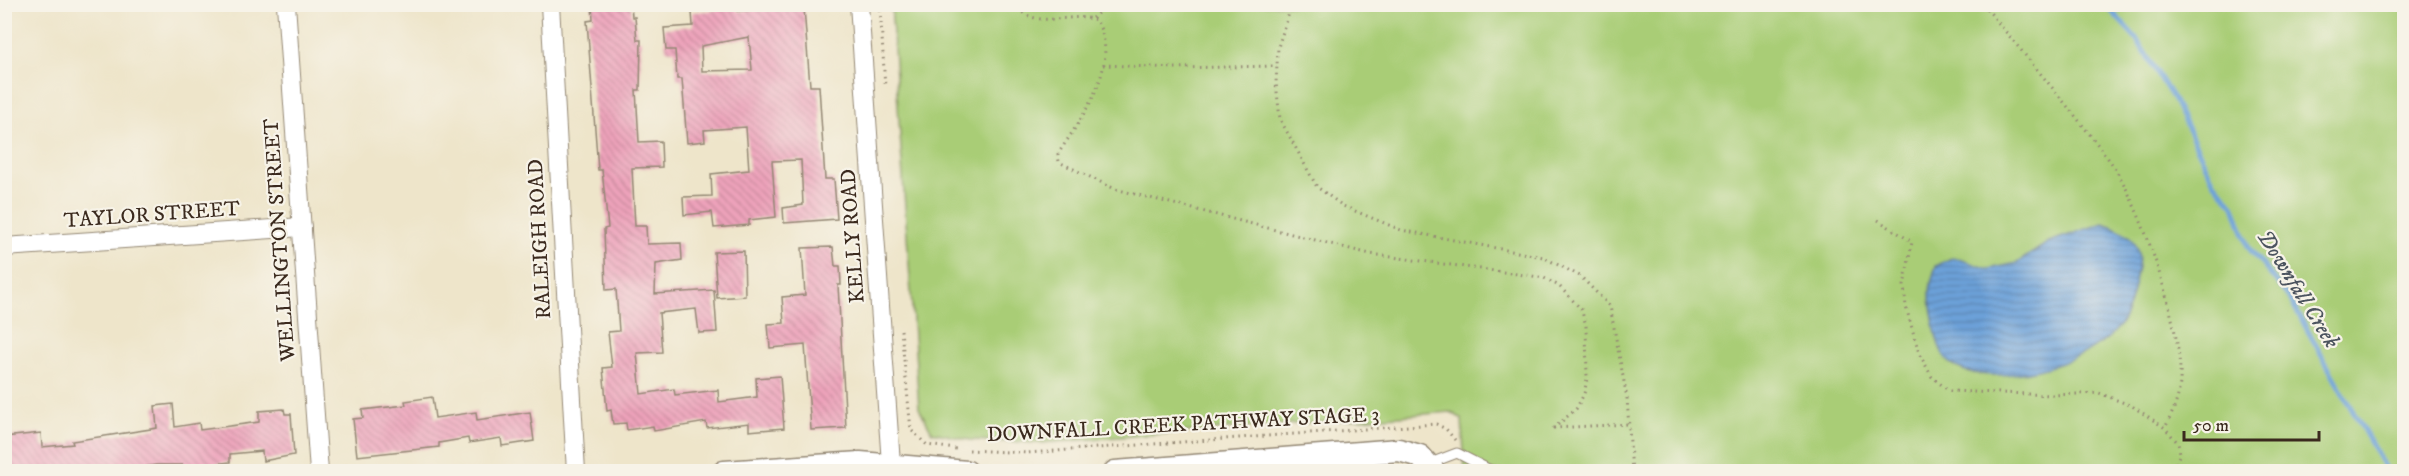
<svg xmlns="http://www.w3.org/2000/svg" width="2409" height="476" font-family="'IM FELL DW Pica',serif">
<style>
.grass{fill:#a9cd76;stroke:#727c4a;stroke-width:1.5}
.water{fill:url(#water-rules);stroke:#54667c;stroke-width:1.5}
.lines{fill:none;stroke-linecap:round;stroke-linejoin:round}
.stream{stroke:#6ca1d9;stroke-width:5}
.building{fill:url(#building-back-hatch);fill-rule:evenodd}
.service-casing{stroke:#948874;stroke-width:11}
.minor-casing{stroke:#948874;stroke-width:20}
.tertiary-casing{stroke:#948874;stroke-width:25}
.path{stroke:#948874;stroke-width:3;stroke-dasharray:1.5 4.5;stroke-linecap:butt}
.service{stroke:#fff;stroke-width:9}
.minor{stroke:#fff;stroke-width:18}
.tertiary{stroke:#fff;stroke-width:22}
.labels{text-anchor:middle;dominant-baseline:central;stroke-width:4.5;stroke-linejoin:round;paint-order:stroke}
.street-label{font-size:21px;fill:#3b2a1e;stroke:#f7f3e8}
.water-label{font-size:22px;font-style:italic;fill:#4c545f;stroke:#f7f3e8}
</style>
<defs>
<pattern id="water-rules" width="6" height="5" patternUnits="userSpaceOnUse" patternTransform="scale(1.5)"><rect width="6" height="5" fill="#6ca1d9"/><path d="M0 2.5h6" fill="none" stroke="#5a83af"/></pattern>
<pattern id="building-back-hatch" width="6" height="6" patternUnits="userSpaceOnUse" patternTransform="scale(1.5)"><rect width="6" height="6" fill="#eea3bb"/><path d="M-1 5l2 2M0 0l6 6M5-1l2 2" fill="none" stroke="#c28597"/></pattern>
</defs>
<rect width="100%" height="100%" fill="#f7f3e8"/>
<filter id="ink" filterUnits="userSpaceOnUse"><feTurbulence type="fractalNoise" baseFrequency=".0167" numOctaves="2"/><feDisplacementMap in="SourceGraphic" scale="12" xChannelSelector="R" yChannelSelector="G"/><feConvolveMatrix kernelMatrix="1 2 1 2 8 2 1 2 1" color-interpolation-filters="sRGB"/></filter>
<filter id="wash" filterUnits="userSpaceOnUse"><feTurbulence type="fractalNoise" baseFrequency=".008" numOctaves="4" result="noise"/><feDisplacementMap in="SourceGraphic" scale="24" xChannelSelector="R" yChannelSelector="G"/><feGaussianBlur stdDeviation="1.35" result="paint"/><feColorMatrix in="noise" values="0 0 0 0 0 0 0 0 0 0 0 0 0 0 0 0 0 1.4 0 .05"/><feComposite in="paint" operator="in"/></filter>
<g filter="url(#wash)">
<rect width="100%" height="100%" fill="#eee5ca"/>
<path class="grass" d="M891,5h1513v466h-939l-3,-52 -11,-7 -411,31 -70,-3 -38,-8 -13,-24z"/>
<path class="water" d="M2103,223c26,9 41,19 34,49 -4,19 -8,44 -22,59 -31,34 -117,57 -159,36 -17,-9 -20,-31 -23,-48 -4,-22 -5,-31 3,-53l17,-9 36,12 28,-6 32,-21z"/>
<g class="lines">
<path class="stream" d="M2105,4l31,34 36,59 42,85 20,24 14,41 42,52 97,173"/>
</g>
<g id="blocks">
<g class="building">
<path d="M592,4h39l1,13h3l2,23h4l-1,50h-4l3,52 22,-1 1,26 -30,1 3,58h11l1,18 34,-1 1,17 -26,4 -1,30 59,-4 3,42 -18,1 -3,-24 -37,4 3,39 -25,1 4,41 33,-5 1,6 43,-5 1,12 38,-5 -1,-19 24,-2 4,52 -35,3v-8l-42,5 -1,-6 -52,9 -1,-5 -26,4 -1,-7 -13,1 -2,-14 -4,1 -4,-43 9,-1 -4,-35 11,-1 -3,-42 -10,1 -2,-61 4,-1 -6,-58h-4l-11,-149 6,-1z"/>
<path d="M737,8v3l67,-3 6,78h9l6,93h9l3,40 -53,4 -1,-15 20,-3 -2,-45 -29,1 4,56 -27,3v5l-35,3 -2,-16 -28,3 -1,-18 29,-1 -1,-22 38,-4 -3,-43 -42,3 1,11 -18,2 -5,-64h-5l-2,-29h-9l-2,-22 29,-2 -1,-14zM749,37l3,33 -50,1 -1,-25z"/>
<path d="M833,247l2,19h5l1,19h-3l8,143 -35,2 -6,-85 -35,3 -2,-24 16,-1 -2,-26 23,-2 -3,-47z"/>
<path d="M744,251l1,45 -28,2 -3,-46z"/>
<path d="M432,397l3,21 41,-6 1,8 53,-8 4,29 -32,5 -1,-8 -32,5 -1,-5 -29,5v4l-82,9 -4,-37 10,-1 -1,-8 44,-5 -1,-4z"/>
<path d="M173,404l2,23 24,-4 1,7 59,-8v-11l25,-2 1,5h6l3,41 -31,6 -1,-10 -32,3v8l-46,6 -1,-3h-27l-38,6h-114v-34l37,-4 1,14 31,-3 -1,-3 85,-13 -2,-22z"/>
</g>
</g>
</g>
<g filter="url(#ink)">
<use href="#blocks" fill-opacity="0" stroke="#948874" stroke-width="1.5"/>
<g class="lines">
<defs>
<path id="service" d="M1428,464l29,-11 37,19"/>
<g id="minor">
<path d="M286,4l33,468"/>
<path d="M550,4l26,468"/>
<path d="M859,4l32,460"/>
<path d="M4,247l298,-20"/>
</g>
<g id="tertiary">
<path d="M724,472l136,-9 107,9"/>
<path d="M1115,472l284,-22 21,6 14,16"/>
</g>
</defs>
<use href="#service" class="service-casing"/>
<use href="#minor" class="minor-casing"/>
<use href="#tertiary" class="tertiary-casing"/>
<g class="path">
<path d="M880,4l5,83"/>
<path d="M1014,4c21,28 54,7 82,16 27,44 -14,97 -38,134l1,8 56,27 255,65 162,22 12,2 15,8 22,23 5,16 1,54 -3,15 -8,15 -22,19 75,-4"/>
<path d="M1292,4l-14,43 -2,36 4,36 37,68 26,19 58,24 142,27 37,19 30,30 17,92 5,74"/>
<path d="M1983,4c42,52 87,103 127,157 30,41 73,168 70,220 -1,18 -7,31 -15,47"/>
<path d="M1092,18l17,-14"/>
<path d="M1103,65l71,3 103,-2"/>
<path d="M1878,220l34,22 -8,44 2,21 13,46 13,24 17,14 104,4 46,-2 33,13 33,22 13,15 2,10 -4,10 -11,9"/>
<path d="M901,330l10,100 16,15 29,4"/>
<path d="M969,450l58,3 409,-29 10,5 9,11"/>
</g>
<use href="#service" class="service"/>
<use href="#minor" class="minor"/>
<use href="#tertiary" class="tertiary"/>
</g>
</g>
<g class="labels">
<g class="street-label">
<text transform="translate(152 215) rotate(-4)">TAYLOR STREET</text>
<text transform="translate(853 236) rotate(-94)">KELLY ROAD</text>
<text transform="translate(540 239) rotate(-93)">RALEIGH ROAD</text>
<text transform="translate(280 240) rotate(-94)">WELLINGTON STREET</text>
<text transform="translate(1183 425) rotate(-3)">DOWNFALL CREEK PATHWAY STAGE 3</text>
</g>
<g class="water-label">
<text transform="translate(2298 289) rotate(58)">Downfall Creek</text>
</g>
</g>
<rect width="2409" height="476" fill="none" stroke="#f7f3e8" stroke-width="24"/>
<path d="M2184 431v9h135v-9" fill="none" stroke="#3b2a1e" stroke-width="3"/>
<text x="2193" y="431" font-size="18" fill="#3b2a1e" stroke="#f7f3e8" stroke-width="4.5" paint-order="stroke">50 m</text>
</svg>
